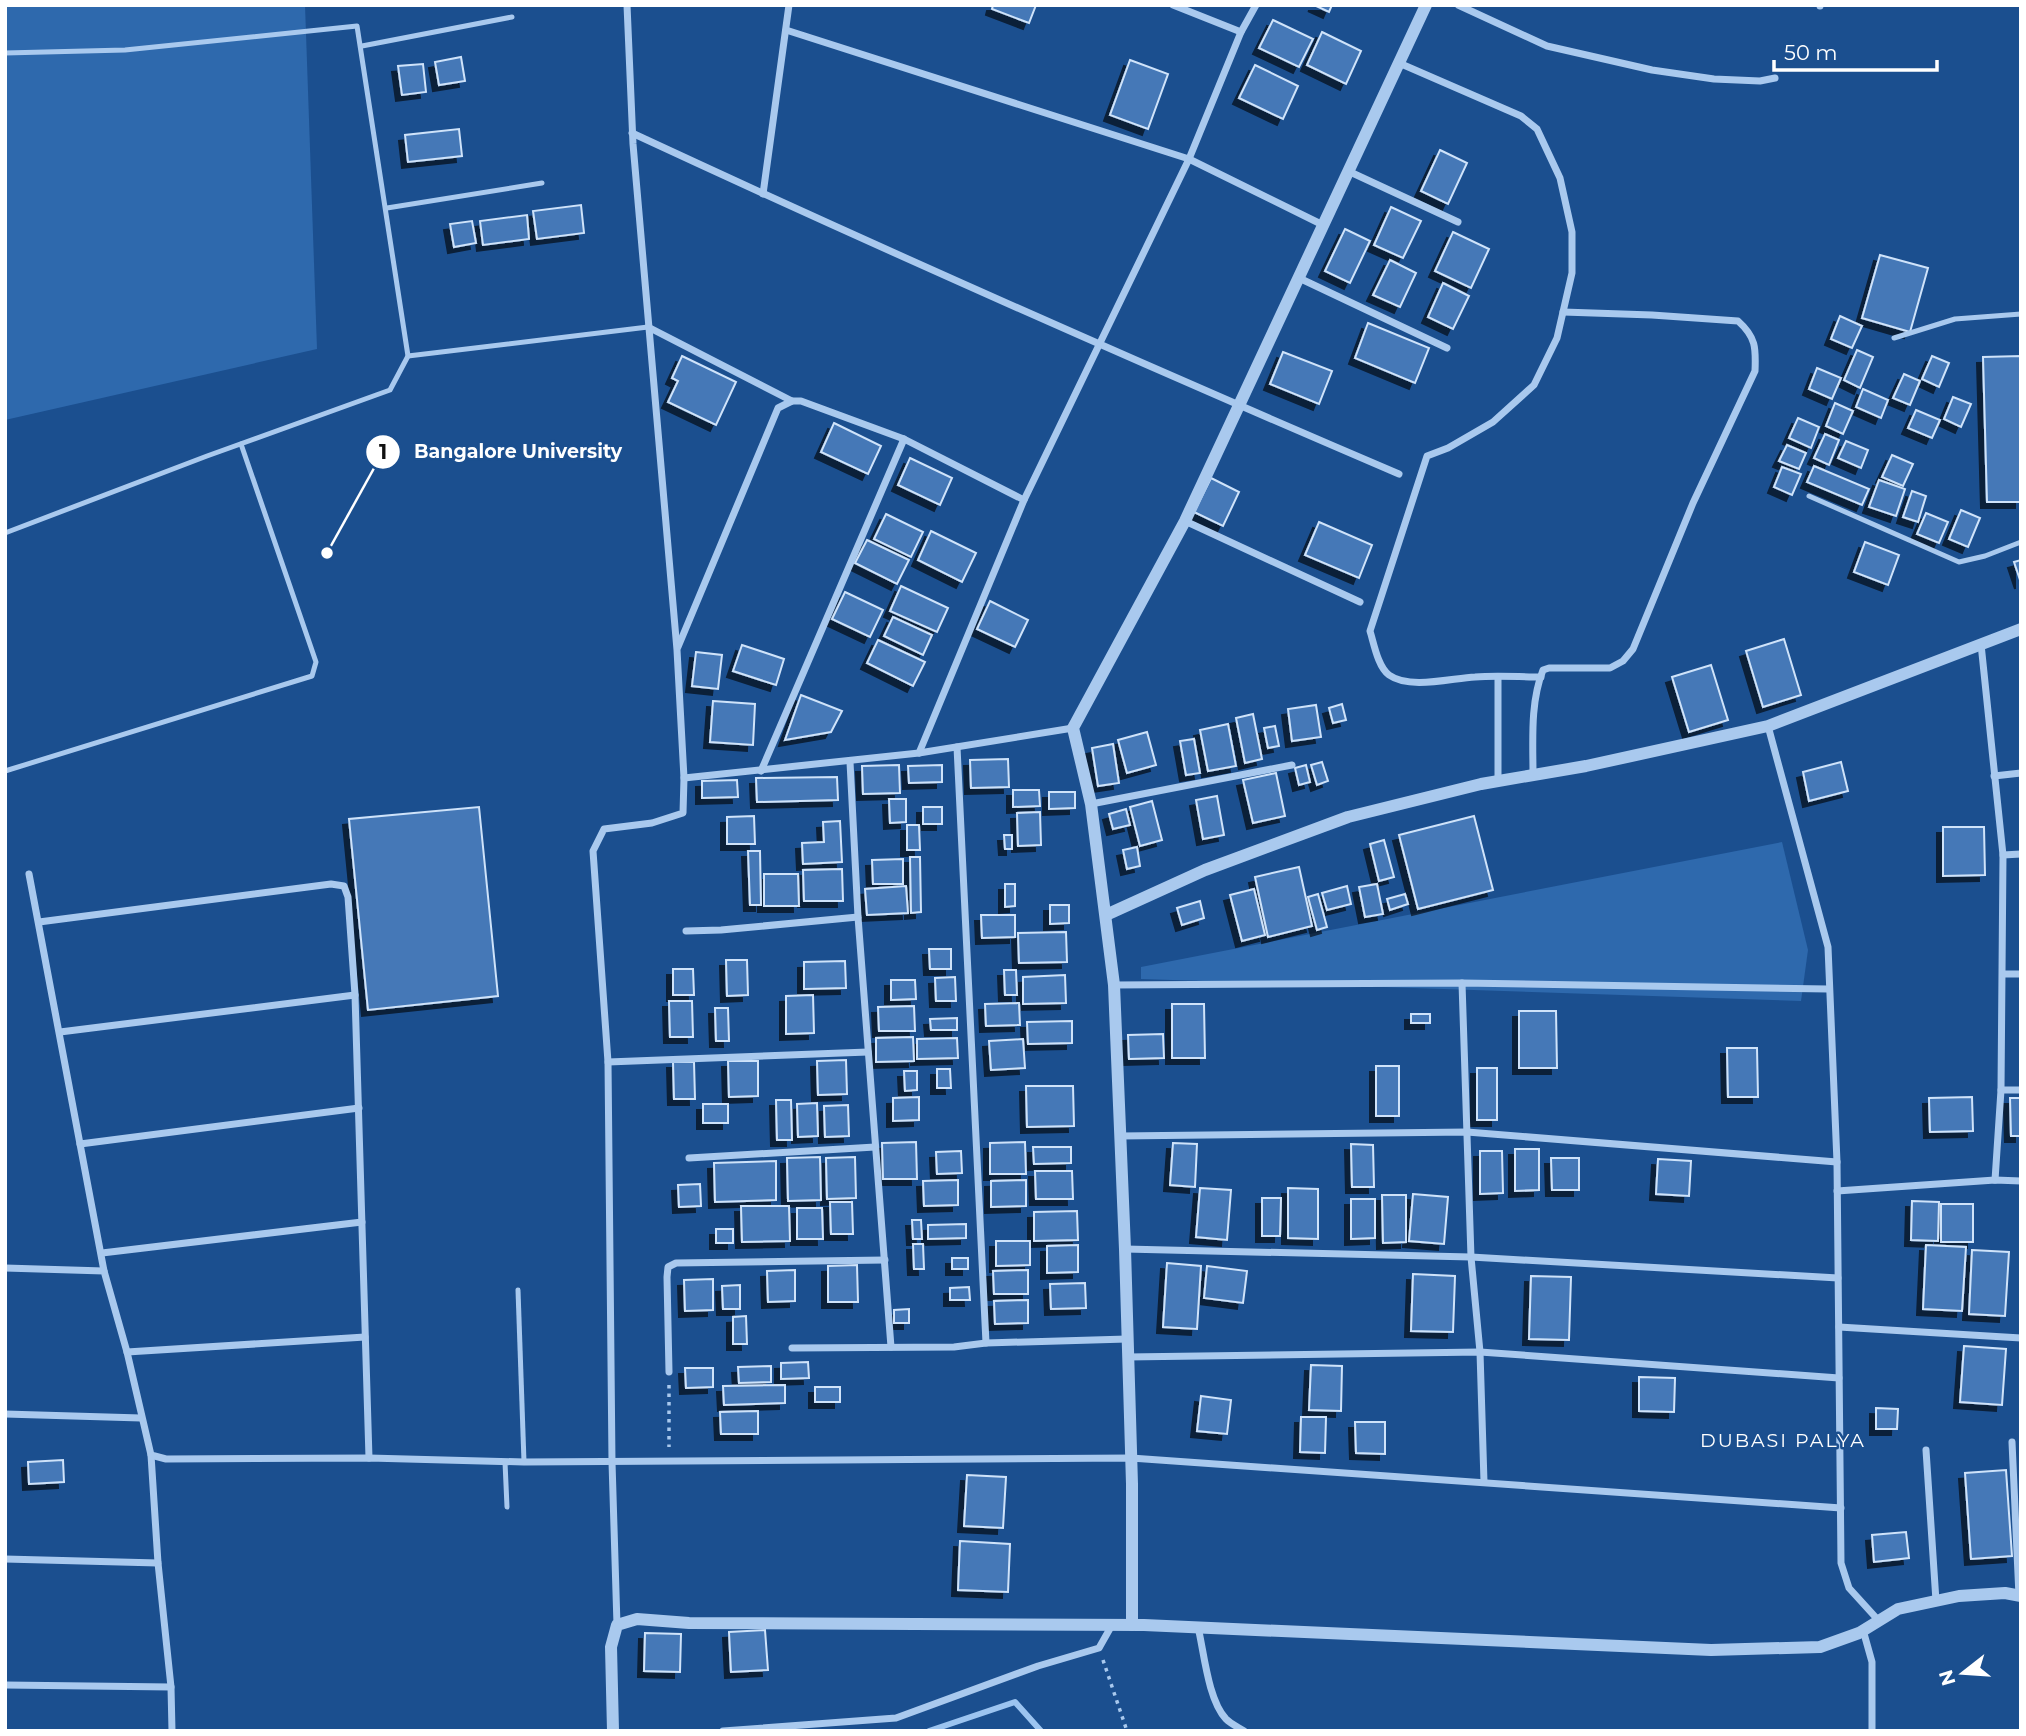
<svg xmlns="http://www.w3.org/2000/svg" width="2026" height="1736" font-family="Montserrat,sans-serif">
<style>
.green{fill:#2e69ad}
.lines{fill:none;stroke-linecap:round;stroke-linejoin:round}
.stream{stroke:#9cc4f0;stroke-width:6}
.building{fill:#4478b7;stroke:#cfe3fa;stroke-width:2;filter:url(#shadow)}
.path{stroke:#a9c9ee;stroke-width:3.5;stroke-dasharray:3.5 5;stroke-linecap:butt}
.service{stroke:#a9c9ee;stroke-width:5}
.minor{stroke:#a9c9ee;stroke-width:7}
.tertiary{stroke:#a9c9ee;stroke-width:12}
.labels{text-anchor:middle;dominant-baseline:central;stroke-width:5;stroke-linejoin:round;paint-order:stroke}
.neighbourhood-label{font-size:19px;letter-spacing:2px;fill:#fff;stroke:#1b4f8f}
.leader{fill:none;stroke:#fff;stroke-width:2.5}
.callout-dot{fill:#fff;stroke:#1b4f8f;stroke-width:2.5}
.mark-label{font-size:21px;text-anchor:middle;font-weight:bold;fill:#111}
.callout-label{font-size:19px;text-anchor:middle;font-weight:bold;fill:#fff;stroke:#1b4f8f;stroke-width:5;stroke-linejoin:round;paint-order:stroke}
</style>
<defs>
<filter id="shadow"><feDropShadow dx="-6" dy="6" stdDeviation="0" flood-color="#0009"/></filter>
</defs>
<rect width="100%" height="100%" fill="#1b4f8f"/>
<g class="green">
<path d="M5,5h300l12,344 -312,71z"/>
<path d="M1782,842l26,108 -7,51 -660,-22v-12z"/>
</g>
<g class="lines">
<path class="stream" d="M929,1731l86,-29 26,29"/>
</g>
<g class="building">
<path d="M993,5h43l-7,18 -37,-14z"/>
<path d="M1314,5h18l-3,7z"/>
<path d="M1273,20l40,19 -14,28 -40,-19z"/>
<path d="M1322,32l39,19 -15,33 -39,-19z"/>
<path d="M461,57l4,24 -26,4 -4,-23z"/>
<path d="M1130,60l38,14 -20,55 -38,-14z"/>
<path d="M423,64l3,28 -24,3 -4,-29z"/>
<path d="M1255,65l43,21 -15,33 -44,-21z"/>
<path d="M459,129l3,27 -54,6 -3,-27z"/>
<path d="M1440,150l27,13 -19,41 -27,-13z"/>
<path d="M581,205l3,28 -47,6 -4,-28z"/>
<path d="M1391,207l30,14 -18,37 -29,-13z"/>
<path d="M527,215l2,24 -46,6 -3,-24z"/>
<path d="M472,221l4,22 -22,4 -4,-23z"/>
<path d="M1345,229l25,12 -20,42 -25,-12z"/>
<path d="M1453,232l36,17 -18,39 -36,-17z"/>
<path d="M1880,255l48,13 -18,64 -48,-14z"/>
<path d="M1390,260l26,13 -16,34 -27,-12z"/>
<path d="M1443,283l26,13 -16,33 -25,-12z"/>
<path d="M1840,316l22,10 -10,22 -21,-9z"/>
<path d="M1368,323l61,25 -14,35 -60,-25z"/>
<path d="M1857,350l16,7 -13,31 -16,-8z"/>
<path d="M1283,352l49,19 -13,33 -49,-20z"/>
<path d="M682,356l54,26 -20,43 -48,-23 10,-21 -6,-3z"/>
<path d="M1932,356l17,7 -10,24 -17,-8z"/>
<path d="M2021,356v146h-34l-4,-145z"/>
<path d="M1817,368l24,10 -9,21 -23,-10z"/>
<path d="M1904,374l16,7 -10,24 -17,-7z"/>
<path d="M1863,389l25,11 -7,18 -25,-11z"/>
<path d="M1953,397l18,7 -10,23 -17,-8z"/>
<path d="M1835,403l18,8 -10,23 -17,-8z"/>
<path d="M1916,410l24,10 -8,18 -24,-10z"/>
<path d="M1798,418l21,9 -8,21 -22,-10z"/>
<path d="M834,423l47,23 -13,28 -47,-22z"/>
<path d="M1825,434l14,6 -10,25 -15,-7z"/>
<path d="M1846,441l22,9 -7,18 -23,-10z"/>
<path d="M1787,445l19,8 -7,16 -20,-8z"/>
<path d="M1892,455l21,9 -10,22 -21,-9z"/>
<path d="M910,458l42,20 -12,27 -42,-20z"/>
<path d="M1814,466l55,23 -7,16 -55,-23z"/>
<path d="M1782,467l19,7 -9,21 -18,-8z"/>
<path d="M1211,478l28,14 -16,34 -29,-14z"/>
<path d="M1879,480l26,9 -9,27 -27,-9z"/>
<path d="M1912,491l14,5 -8,26 -15,-5z"/>
<path d="M1961,510l19,8 -12,29 -19,-8z"/>
<path d="M1926,513l22,9 -9,21 -22,-9z"/>
<path d="M886,514l37,18 -12,25 -37,-18z"/>
<path d="M1319,522l53,23 -13,33 -54,-23z"/>
<path d="M931,531l45,22 -14,29 -44,-22z"/>
<path d="M867,540l42,20 -12,24 -42,-21z"/>
<path d="M1865,542l34,13 -11,30 -34,-13z"/>
<path d="M2021,560v23l-7,-21z"/>
<path d="M901,586l47,22 -11,24 -47,-21z"/>
<path d="M845,592l38,18 -13,27 -38,-18z"/>
<path d="M990,601l38,19 -13,27 -38,-18z"/>
<path d="M893,617l39,18 -9,20 -39,-19z"/>
<path d="M1784,639l17,56 -38,12 -17,-56z"/>
<path d="M878,640l47,22 -12,24 -46,-23z"/>
<path d="M742,645l42,14 -8,26 -43,-14z"/>
<path d="M696,652l26,3 -4,34 -26,-3z"/>
<path d="M1711,665l17,55 -39,12 -17,-55z"/>
<path d="M801,695l41,16 -11,21 -46,8z"/>
<path d="M713,701l42,3 -2,41 -43,-3z"/>
<path d="M1342,704l4,16 -13,3 -4,-15z"/>
<path d="M1316,705l5,32 -29,4 -4,-32z"/>
<path d="M1253,714l9,45 -17,4 -9,-45z"/>
<path d="M1228,724l8,42 -28,5 -8,-41z"/>
<path d="M1275,726l4,20 -11,2 -4,-20z"/>
<path d="M1147,732l9,33 -29,8 -9,-33z"/>
<path d="M1194,739l6,34 -14,2 -6,-34z"/>
<path d="M1113,744l6,39 -21,3 -6,-38z"/>
<path d="M1008,759l1,28 -38,1 -1,-28z"/>
<path d="M1322,762l6,19 -11,4 -6,-20z"/>
<path d="M1841,762l7,29 -39,10 -6,-29z"/>
<path d="M899,765l1,28 -37,1 -1,-28z"/>
<path d="M942,765v17l-33,1 -1,-17z"/>
<path d="M1306,765l4,17 -11,3 -4,-17z"/>
<path d="M1276,773l9,43 -32,7 -10,-43z"/>
<path d="M837,777l1,23 -81,2 -1,-24z"/>
<path d="M737,780l1,17 -36,1v-17z"/>
<path d="M1013,790h26l1,16 -27,1z"/>
<path d="M1049,792h26v16l-26,1z"/>
<path d="M1217,796l7,39 -21,4 -7,-39z"/>
<path d="M889,799h17v23l-16,1z"/>
<path d="M1152,801l10,39 -22,6 -10,-39z"/>
<path d="M479,807l19,189 -130,14 -19,-191z"/>
<rect x="923" y="807" width="19" height="17"/>
<path d="M1126,809l4,16 -17,4 -4,-15z"/>
<path d="M1040,812l1,33 -23,1 -1,-33z"/>
<path d="M754,816l1,28h-28v-27z"/>
<path d="M1474,816l19,74 -75,19 -19,-74z"/>
<path d="M840,821l2,41 -39,2 -1,-21 22,-1 -1,-20z"/>
<path d="M907,825h12l1,25h-13z"/>
<path d="M1943,827h41l1,48 -42,1z"/>
<path d="M1004,835h8v14h-7z"/>
<path d="M1384,840l10,37 -15,4 -9,-37z"/>
<path d="M1137,847l3,19 -13,3 -4,-19z"/>
<path d="M748,851h12l1,54h-11z"/>
<path d="M910,857h10l1,55 -10,1z"/>
<path d="M903,859v25h-30l-1,-24z"/>
<path d="M1299,867l13,59 -44,11 -13,-60z"/>
<path d="M842,869l1,32h-39l-1,-31z"/>
<path d="M764,874h34l1,32h-35z"/>
<path d="M1005,884h10v22l-10,1z"/>
<path d="M1377,884l6,30 -18,3 -6,-30z"/>
<path d="M906,886l2,27 -41,2 -2,-26z"/>
<path d="M1347,886l4,18 -24,6 -5,-17z"/>
<path d="M1254,889l11,46 -23,6 -12,-46z"/>
<path d="M1318,894l9,33 -10,3 -9,-33z"/>
<path d="M1405,894l3,10 -18,6 -3,-11z"/>
<path d="M1200,901l4,17 -22,7 -5,-17z"/>
<path d="M1050,905h19v18l-19,1z"/>
<path d="M981,915h34v22l-33,1z"/>
<path d="M1066,932l1,30 -48,1 -1,-30z"/>
<path d="M929,949h22v20h-21z"/>
<path d="M726,960h21l1,35 -21,1z"/>
<path d="M845,961l1,27 -42,1v-27z"/>
<path d="M673,969h20l1,26h-21z"/>
<path d="M1004,970h12l1,25h-12z"/>
<path d="M1065,975l1,28 -43,1v-27z"/>
<path d="M955,977l1,24h-20l-1,-23z"/>
<path d="M891,980h24l1,19 -25,1z"/>
<path d="M813,995l1,38 -28,1v-38z"/>
<path d="M669,1001h23l1,36h-23z"/>
<path d="M1019,1003l1,22 -34,1 -1,-22z"/>
<path d="M1172,1004h32l1,54h-33z"/>
<path d="M914,1006l1,25h-36l-1,-24z"/>
<path d="M715,1008h13l1,33h-13z"/>
<path d="M1519,1011h37l1,57h-38z"/>
<rect x="1411" y="1014" width="19" height="9"/>
<path d="M957,1018v12h-26l-1,-11z"/>
<path d="M1072,1021v22l-44,1 -1,-22z"/>
<path d="M1163,1034l1,24 -35,1 -1,-24z"/>
<path d="M913,1037l1,24 -38,1v-24z"/>
<path d="M957,1038l1,20 -41,1v-20z"/>
<path d="M1023,1039l2,29 -34,2 -2,-29z"/>
<path d="M1727,1048h30l1,49h-30z"/>
<path d="M846,1060l1,34 -29,1 -1,-34z"/>
<path d="M728,1061h30v35l-29,1z"/>
<path d="M673,1062h21l1,37h-21z"/>
<rect x="1376" y="1066" width="23" height="50"/>
<rect x="1477" y="1068" width="20" height="52"/>
<path d="M937,1069h13l1,19h-14z"/>
<path d="M904,1071h13v19l-12,1z"/>
<path d="M1026,1086h47l1,40 -47,1z"/>
<path d="M919,1097v23l-26,1v-23z"/>
<path d="M1972,1097l1,34 -43,1 -1,-34z"/>
<path d="M2010,1098h11v38h-10z"/>
<path d="M776,1100h15l1,40h-15z"/>
<path d="M817,1103l1,33 -20,1 -1,-33z"/>
<rect x="703" y="1104" width="25" height="19"/>
<path d="M848,1105l1,31 -24,1 -1,-31z"/>
<path d="M916,1142l1,37h-34l-1,-36z"/>
<path d="M1025,1142l1,32h-36v-31z"/>
<path d="M1173,1143l24,1 -2,43 -25,-2z"/>
<path d="M1351,1144l22,1 1,42h-22z"/>
<path d="M1033,1147h38v16l-37,1z"/>
<path d="M1515,1149h24v41l-24,1z"/>
<path d="M961,1151l1,22 -25,1 -1,-22z"/>
<path d="M1480,1151h22l1,42 -23,1z"/>
<path d="M820,1157l1,43 -33,1 -1,-43z"/>
<path d="M855,1157l1,41 -29,1 -1,-41z"/>
<path d="M1551,1158h28v32h-27z"/>
<path d="M1658,1159l33,2 -2,35 -33,-2z"/>
<path d="M776,1161v39l-61,2 -1,-39z"/>
<path d="M1035,1171h37l1,28h-37z"/>
<path d="M958,1180v25l-34,1 -1,-25z"/>
<path d="M1026,1180v26l-35,1v-26z"/>
<path d="M700,1184l1,22 -22,1 -1,-22z"/>
<path d="M1200,1188l31,2 -4,50 -31,-3z"/>
<path d="M1288,1188l30,1v50l-30,-1z"/>
<path d="M1413,1194l35,3 -4,47 -35,-3z"/>
<path d="M1382,1195h24v47l-23,1z"/>
<path d="M1262,1198h19l-1,38h-18z"/>
<path d="M1351,1199h24v39l-24,1z"/>
<path d="M1912,1201l27,1 -1,39 -27,-1z"/>
<path d="M830,1202h22l1,32h-22z"/>
<rect x="1941" y="1204" width="32" height="38"/>
<path d="M741,1206h48l1,35 -48,1z"/>
<path d="M797,1208h25l1,31h-26z"/>
<path d="M1077,1211l1,29 -44,1v-29z"/>
<path d="M912,1220h9l1,19h-9z"/>
<path d="M966,1224v14l-38,1v-14z"/>
<rect x="716" y="1229" width="17" height="14"/>
<path d="M996,1241h34v24l-34,1z"/>
<path d="M913,1244h10l1,25h-10z"/>
<path d="M1078,1245v27l-31,1v-27z"/>
<path d="M1926,1245l40,2 -4,64 -39,-2z"/>
<path d="M1972,1250l37,2 -4,64 -36,-2z"/>
<rect x="952" y="1258" width="16" height="11"/>
<path d="M1167,1263l34,3 -4,63 -34,-2z"/>
<path d="M857,1265l1,37h-30v-36z"/>
<path d="M1207,1266l40,5 -4,32 -39,-5z"/>
<path d="M795,1270v31l-27,1 -1,-31z"/>
<path d="M1028,1270v24h-34l-1,-23z"/>
<path d="M1413,1274l42,2 -2,56 -42,-1z"/>
<path d="M1531,1276l40,1 -2,63 -40,-1z"/>
<path d="M713,1279v31l-28,1 -1,-31z"/>
<path d="M1085,1283l1,25 -35,1 -1,-25z"/>
<path d="M740,1285v24h-17l-1,-23z"/>
<path d="M969,1287l1,13h-20v-12z"/>
<path d="M1028,1300v23l-33,1 -1,-23z"/>
<path d="M909,1309v14h-15v-13z"/>
<path d="M746,1316l1,28h-14v-27z"/>
<path d="M1964,1346l42,3 -4,56 -42,-3z"/>
<path d="M808,1362l1,16 -28,1v-16z"/>
<path d="M1311,1365l31,1 -1,45 -32,-1z"/>
<path d="M771,1366v16l-32,1 -1,-16z"/>
<path d="M685,1368h28v19l-27,1z"/>
<path d="M1639,1377l36,1 -1,34 -35,-1z"/>
<path d="M785,1385v18l-61,2 -1,-19z"/>
<rect x="815" y="1387" width="25" height="15"/>
<path d="M1201,1396l30,4 -4,34 -30,-3z"/>
<path d="M1876,1408l22,1 -1,20h-21z"/>
<path d="M758,1411v23h-37l-1,-22z"/>
<path d="M1301,1417h25l-1,36 -25,-1z"/>
<path d="M1355,1422h30v32l-29,-1z"/>
<path d="M63,1460l1,22 -35,2 -1,-22z"/>
<path d="M2006,1470l6,86 -41,3 -6,-86z"/>
<path d="M967,1475l39,2 -3,51 -39,-2z"/>
<path d="M1906,1532l3,26 -35,4 -2,-27z"/>
<path d="M960,1541l50,3 -2,48 -50,-2z"/>
<path d="M765,1630l3,40 -37,2 -2,-40z"/>
<path d="M645,1633l36,1 -1,38 -36,-1z"/>
</g>
<g class="lines">
<g class="path">
<path d="M669,1385v62"/>
<path d="M1103,1660l24,71"/>
</g>
<g class="service">
<path d="M362,46l150,-29"/>
<path d="M5,53l120,-3 232,-24 51,330 -18,34 -183,66 -202,77"/>
<path d="M387,208l155,-25"/>
<path d="M1894,338l61,-19 66,-5"/>
<path d="M408,356l240,-29"/>
<path d="M1809,496l150,66 26,-6 36,-14"/>
<path d="M5,771l307,-95 4,-14 -75,-218"/>
<path d="M518,1290l6,172"/>
<path d="M505,1462l2,45"/>
</g>
<g class="minor">
<path d="M1173,5l68,27"/>
<path d="M1458,5l89,41 105,24 62,9 46,2 15,-3"/>
<path d="M1820,6v-1"/>
<path d="M786,30l403,129 134,66"/>
<path d="M1399,63l122,53 16,13 23,49 12,54v41l-15,65 -23,47 -41,37 -45,26 -21,8 -57,175c4,13 8,36 19,44 21,15 63,3 86,2 22,-2 44,0 66,0"/>
<path d="M632,133c254,118 510,231 767,341"/>
<path d="M1348,171l110,51"/>
<path d="M763,194l26,-189"/>
<path d="M1299,278l148,70"/>
<path d="M648,327l144,74"/>
<path d="M1185,521l175,81"/>
<path d="M1981,644l22,211 -2,235 -6,90"/>
<path d="M678,647l100,-239 14,-7h9l103,38 120,61"/>
<path d="M1768,726l60,221 9,215 4,401 8,25 30,33"/>
<path d="M957,747l29,596"/>
<path d="M919,753l105,-253 165,-341 52,-127 15,-27"/>
<path d="M850,762l8,155 33,430"/>
<path d="M761,771l143,-332"/>
<path d="M1533,775c0,-34 -3,-72 10,-105l6,-2h61l13,-7 10,-12 60,-146 62,-132c1,-23 1,-34 -17,-50l-86,-6 -89,-3"/>
<path d="M1994,776l27,-3"/>
<path d="M684,778l235,-25 154,-25"/>
<path d="M1498,781v-103"/>
<path d="M1091,804l201,-39"/>
<path d="M2003,855l18,-1"/>
<path d="M29,874l75,397"/>
<path d="M39,922l292,-38 13,2 4,11 7,98 14,463"/>
<path d="M686,931l35,-1 137,-13"/>
<path d="M2003,974h18"/>
<path d="M1462,983l9,274 9,95 4,130"/>
<path d="M1114,985l348,-2 366,6"/>
<path d="M60,1032l295,-37"/>
<path d="M608,1062l260,-10"/>
<path d="M2001,1090h20"/>
<path d="M1120,1136l347,-4 370,30"/>
<path d="M80,1144l279,-36"/>
<path d="M689,1158l186,-11"/>
<path d="M1837,1191l158,-11 26,1"/>
<path d="M1125,1249l346,8 367,21"/>
<path d="M102,1253l260,-31"/>
<path d="M5,1268l99,3 23,81 24,103 15,4 203,-1 155,4 607,-4 710,50"/>
<path d="M1839,1327l182,11"/>
<path d="M792,1348l162,-1 32,-4 141,-4"/>
<path d="M127,1352l238,-15"/>
<path d="M1127,1357l353,-5 359,26"/>
<path d="M669,1372l-2,-95 1,-10 8,-4 209,-3"/>
<path d="M5,1414l136,4"/>
<path d="M2012,1442l7,154"/>
<path d="M1926,1450l10,151"/>
<path d="M151,1455l7,108 13,124 1,44"/>
<path d="M5,1559l153,4"/>
<path d="M617,1625l-5,-163 -4,-400 -15,-211 11,-22 48,-6 31,-10 1,-35 -7,-128 -44,-506 -6,-139"/>
<path d="M1198,1627c6,25 10,73 28,92 5,5 12,8 18,12"/>
<path d="M1863,1630l9,32v69"/>
<path d="M5,1685l166,2"/>
<path d="M723,1731l173,-13 142,-52 61,-18 13,-23"/>
</g>
<g class="tertiary">
<path d="M1106,915l99,-45 143,-53 133,-33 105,-18 182,-40 253,-97"/>
<path d="M1132,1625v-141l-7,-235 -11,-264 -23,-181 -18,-76 112,-207 241,-516"/>
<path d="M613,1731l-2,-84 6,-22 20,-6 52,4 455,2 567,25 109,-3 39,-14 39,-24 61,-13 46,-3 16,3"/>
</g>
</g>
<g class="labels">
<g class="neighbourhood-label">
<text x="1783" y="1440">DUBASI PALYA</text>
</g>
</g>
<path class="leader" d="M327 553L383 452"/>
<g class="callout-dot">
<circle cx="327" cy="553" r="7"/>
<circle cx="383" cy="452" r="18"/>
</g>
<g class="mark-label">
<text x="383" y="459">1</text>
</g>
<g class="callout-label">
<text x="518" y="458">Bangalore University</text>
</g>
<rect width="2026" height="1736" fill="none" stroke="#ffffff" stroke-width="14"/>
<g transform="translate(1963 1673) rotate(253)" stroke="#1b4f8f" stroke-width="5" paint-order="stroke">
<path d="M0-5L12 26L0 18L-12 26Z" fill="#ffffff"/>
<text y="-10" font-size="19" font-weight="bold" text-anchor="middle" fill="#ffffff">N</text>
</g>
<path d="M1774 60v10h163v-10" fill="none" stroke="#ffffff" stroke-width="3.5"/>
<text x="1784" y="60" font-size="21" fill="#ffffff" stroke="#1b4f8f" stroke-width="5" paint-order="stroke">50 m</text>
</svg>
